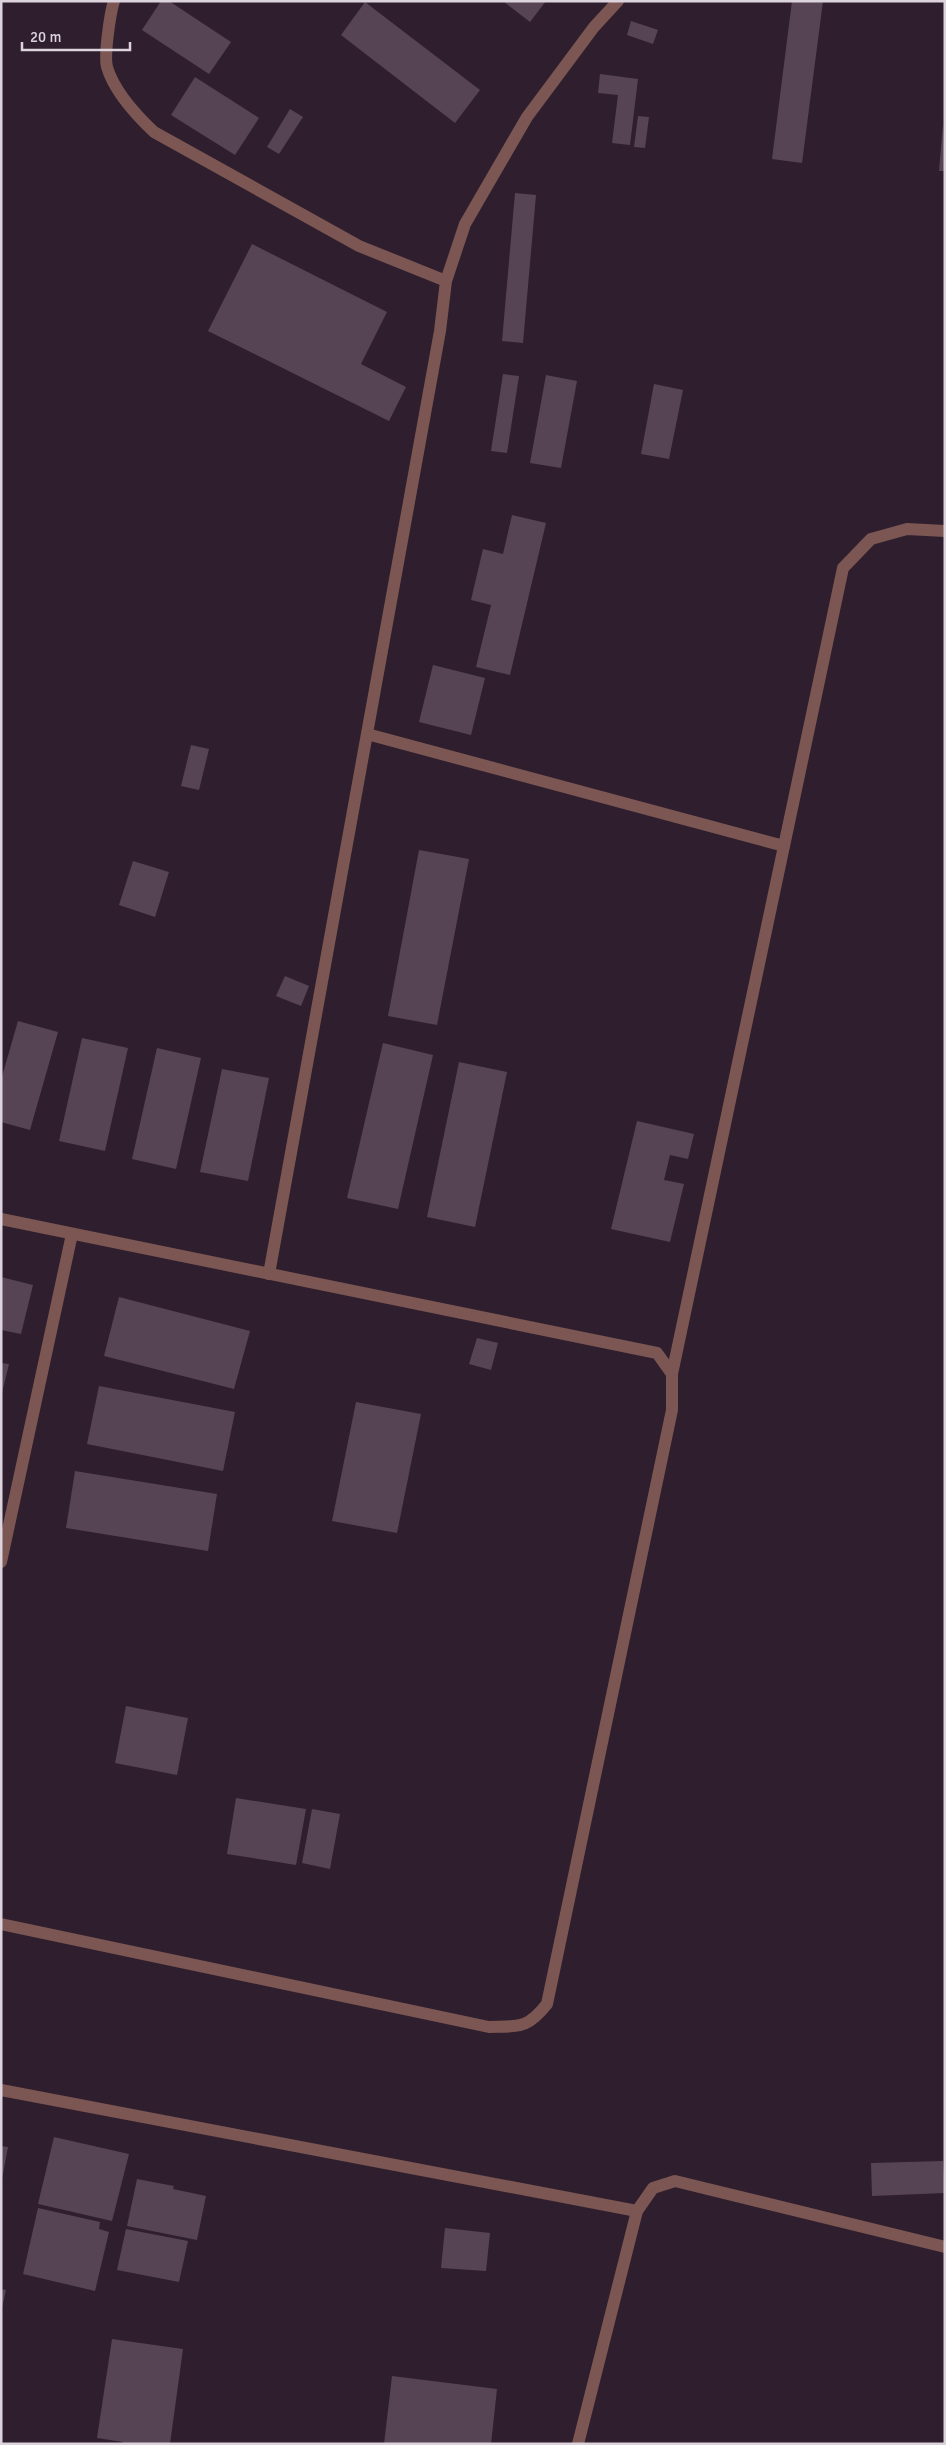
<svg xmlns="http://www.w3.org/2000/svg" width="946" height="2445" font-family="Signika,sans-serif">
<style>
.building{fill:#564455}
.lines{fill:none;stroke-linecap:round;stroke-linejoin:round}
.minor{stroke:#7b5652;stroke-width:12}
</style>
<rect width="100%" height="100%" fill="#2e1e2e"/>
<g class="building">
<path d="M161,1h8l62,41 -22,32 -67,-44z"/>
<path d="M503,1h43l-16,21z"/>
<path d="M792,1h31l-21,162 -30,-4z"/>
<path d="M365,2l115,88 -25,33 -114,-88z"/>
<path d="M631,21l27,9 -5,14 -26,-9z"/>
<path d="M600,74l38,5 -8,66 -18,-2 6,-48 -20,-2z"/>
<path d="M195,77l64,41 -24,37 -64,-40z"/>
<path d="M290,109l13,8 -24,37 -12,-7z"/>
<path d="M638,116l11,1 -4,31 -11,-1z"/>
<path d="M943,124l2,47h-6z"/>
<path d="M515,193l21,2 -13,148 -21,-2z"/>
<path d="M252,244l135,68 -26,52 45,23 -17,34 -181,-90z"/>
<path d="M503,374l16,2 -12,77 -16,-2z"/>
<path d="M546,375l31,6 -16,87 -31,-5z"/>
<path d="M654,384l29,6 -14,69 -28,-5z"/>
<path d="M512,515l34,8 -36,152 -34,-8 15,-62 -20,-5 12,-51 20,5z"/>
<path d="M433,665l52,13 -14,57 -52,-13z"/>
<path d="M191,745l18,4 -10,41 -18,-4z"/>
<path d="M419,850l50,9 -32,166 -49,-9z"/>
<path d="M133,861l36,11 -14,45 -36,-12z"/>
<path d="M285,976l24,10 -8,20 -25,-10z"/>
<path d="M18,1021l40,11 -28,98 -29,-8v-42z"/>
<path d="M82,1038l46,10 -23,103 -46,-10z"/>
<path d="M383,1043l50,12 -35,154 -51,-11z"/>
<path d="M157,1048l44,10 -25,111 -44,-10z"/>
<path d="M459,1062l48,10 -32,155 -48,-10z"/>
<path d="M222,1069l47,9 -21,103 -48,-9z"/>
<path d="M637,1121l57,13 -6,25 -18,-4 -6,25 20,4 -14,58 -59,-13z"/>
<path d="M1,1277l32,8 -12,49 -20,-4z"/>
<path d="M119,1297l131,34 -16,58 -130,-33z"/>
<path d="M477,1338l21,5 -7,27 -22,-6z"/>
<path d="M1,1363l8,1 -7,29h-1z"/>
<path d="M99,1386l136,26 -12,59 -136,-27z"/>
<path d="M356,1402l65,12 -24,119 -65,-12z"/>
<path d="M75,1471l142,23 -9,57 -142,-23z"/>
<path d="M126,1706l62,12 -11,57 -62,-12z"/>
<path d="M236,1798l70,11 -10,56 -69,-11z"/>
<path d="M312,1809l28,5 -10,55 -28,-6z"/>
<path d="M54,2137l75,17 -17,67 -74,-17z"/>
<path d="M1,2146l7,1 -6,32h-1z"/>
<path d="M943,2161l2,32 -73,3 -1,-33z"/>
<path d="M137,2179l37,7 -1,3 33,7 -9,44 -70,-14z"/>
<path d="M38,2208l62,14 -1,7 10,3 -14,59 -72,-17z"/>
<path d="M445,2228l45,5 -4,38 -45,-3z"/>
<path d="M126,2229l62,12 -9,41 -62,-12z"/>
<path d="M1,2289l5,1 -4,18h-1z"/>
<path d="M112,2339l71,10 -13,95h-48l1,-2 -26,-4z"/>
<path d="M392,2376l105,13 -6,55h-107z"/>
</g>
<g class="lines">
<g class="minor">
<path d="M114,1c-4,12 -10,55 -7,66 7,24 29,48 47,65l205,114 87,35"/>
<path d="M367,734l417,112"/>
<path d="M1,1219l656,134 15,21"/>
<path d="M269,1274l171,-943 6,-50 19,-57 62,-107 67,-90 24,-26"/>
<path d="M1,1562l71,-328"/>
<path d="M1,1924l488,103c31,-1 38,2 58,-23l125,-594v-36l171,-806 28,-29 36,-10 38,2"/>
<path d="M1,2090l636,121"/>
<path d="M578,2444l59,-233 16,-23 22,-7 270,66"/>
</g>
</g>
<rect width="946" height="2445" fill="none" stroke="#ddd3dd" stroke-width="5"/>
<path d="M22 42v8h108v-8" fill="none" stroke="#ddd3dd" stroke-width="2.5"/>
<text x="30" y="42" font-size="15" fill="#ddd3dd" stroke="#2e1e2e" stroke-width="4" paint-order="stroke">20 m</text>
</svg>
